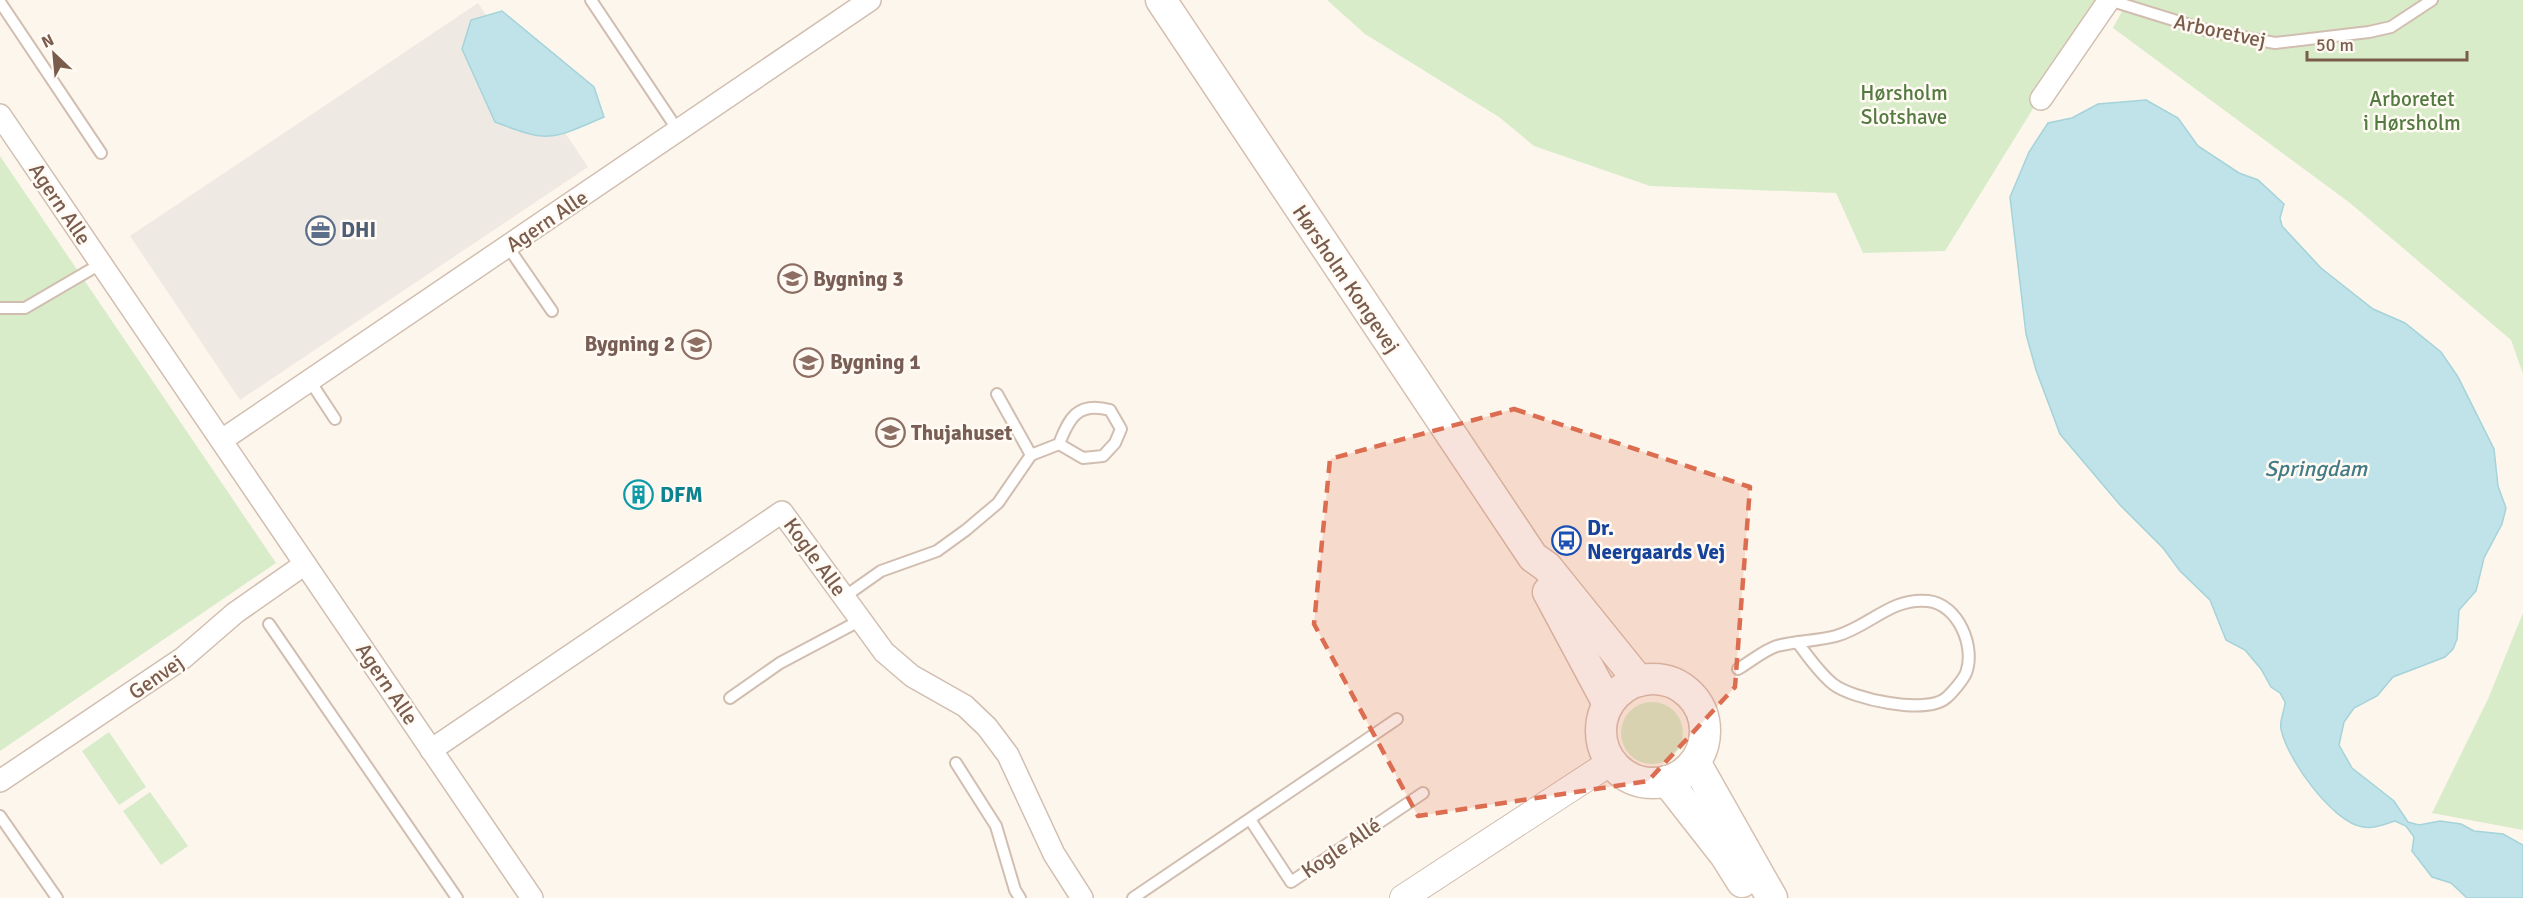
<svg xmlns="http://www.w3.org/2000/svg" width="2523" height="898" font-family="Signika,sans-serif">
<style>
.industrial{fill:#efe9e4}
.green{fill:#d8ecc9}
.water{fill:#bfe3e8;stroke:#a5d3da;stroke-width:1.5}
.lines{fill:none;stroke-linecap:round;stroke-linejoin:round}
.service-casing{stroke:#d1beb0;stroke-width:14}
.minor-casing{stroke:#d1beb0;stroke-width:24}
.tertiary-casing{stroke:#d1beb0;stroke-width:28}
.secondary-casing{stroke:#d6c0b0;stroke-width:33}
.service{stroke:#fff;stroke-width:10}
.minor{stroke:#fff;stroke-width:21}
.tertiary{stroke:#fff;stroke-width:26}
.secondary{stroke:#fff;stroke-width:30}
.marked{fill:#dc6d51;fill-opacity:0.2;stroke:#dc6d51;stroke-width:4.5;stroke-dasharray:12 8;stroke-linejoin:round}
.labels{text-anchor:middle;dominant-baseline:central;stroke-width:5;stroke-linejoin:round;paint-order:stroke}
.street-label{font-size:21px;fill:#7a5c4d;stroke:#fffaf3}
.park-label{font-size:21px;fill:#537a41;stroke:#fffaf3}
.service-label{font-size:21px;font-weight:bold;fill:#4e5e75;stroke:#fffaf3;text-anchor:start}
.education-label{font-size:21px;font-weight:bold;fill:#785e54;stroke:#fffaf3;text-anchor:start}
.culture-label{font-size:21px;font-weight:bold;fill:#0d838f;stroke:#fffaf3;text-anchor:start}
.transit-label{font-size:21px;font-weight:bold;fill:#164399;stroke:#fffaf3;text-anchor:start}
.water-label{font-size:22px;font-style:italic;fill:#437c86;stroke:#fffaf3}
</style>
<rect width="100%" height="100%" fill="#fdf6ec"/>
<path class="industrial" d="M478,3l110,164 -348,233 -110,-164z"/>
<g class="green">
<path d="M1327,0h773l-155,251 -82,2 -27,-60 -186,-7 -116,-40 -35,-29 -134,-83z"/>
<path d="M2128,0h395v374l-12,-34 -161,-137 -237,-175z"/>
<path d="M0,156l276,407 -276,188z"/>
<path d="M2523,613v217l-91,-17 56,-114z"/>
<circle cx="1652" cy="733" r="31"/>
<path d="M109,732l37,55 -27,18 -37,-54z"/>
<path d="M150,792l38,54 -27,19 -38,-54z"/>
</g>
<g class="water">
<path d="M502,11l92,76 10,30c-53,23 -54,26 -109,5l-33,-73 9,-29z"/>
<path d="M2146,100l32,18 20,28 41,27 19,7 26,24 -4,14 2,8 39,42 52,41 32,14 36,29 17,25 36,72 4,37 8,22 -4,16 -18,34 -8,33 -17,19 -2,29 -4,10 -8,8 -52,20 -16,19 -23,12 -10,14 -5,23 13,23 42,33 14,21 11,3 21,-4 21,3 13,7 29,3 20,11v53h-56l-16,-15 -19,-6 -20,-26 2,-14 -8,-11 -11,-5c-11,3 -20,8 -32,6 -31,-5 -76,-68 -82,-98 -2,-9 4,-18 4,-27l-5,-9 -9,-6 -10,-18 -16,-19 -19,-10 -16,-40 -30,-29 -17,-23 -43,-43 -60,-71 -24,-64 -10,-36 -16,-137 19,-45 19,-29 24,-5 26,-14z"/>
</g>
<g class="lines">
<defs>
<g id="service">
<path d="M591,0l88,132"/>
<path d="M2109,0l100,31 66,12 94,-11 22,-5 41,-27"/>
<path d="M0,2l101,151"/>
<path d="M508,247l44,64"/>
<path d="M0,308h25l77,-45"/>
<path d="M310,381l25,38"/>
<path d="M1031,455l28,-11 24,14 20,-2 12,-13 6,-14 -11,-19c-32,-9 -41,8 -51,34"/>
<path d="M844,597l37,-26 56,-20 29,-21 32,-27 33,-48 -34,-61"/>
<path d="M269,624l188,274"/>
<path d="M1738,669c12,-7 26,-19 39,-23 19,-5 40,-5 59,-10 33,-9 55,-39 92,-35 30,3 48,46 38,72 -3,7 -14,20 -20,25 -20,17 -94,1 -113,-14 -14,-11 -25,-28 -36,-42"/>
<path d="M730,698l50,-35 81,-43"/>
<path d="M956,763l40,63 19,64 5,8"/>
<path d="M0,816l57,82"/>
<path d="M1251,821l40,61 132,-89"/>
<path d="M1133,898l264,-179"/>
</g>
<g id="minor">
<path d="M2041,99l68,-99"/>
<path d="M0,115l532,783"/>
<path d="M222,440l648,-440"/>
<path d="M431,750l351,-238 102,140 28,24 53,30 22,21 21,28 46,99 28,44"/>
<path d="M0,781l183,-123 52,-45 70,-49"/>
</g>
<path id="tertiary" d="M1403,898l208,-136"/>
<g id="secondary">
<path d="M1161,0l372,557 14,10 92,114"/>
<path d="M1548,592l60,112"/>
<circle cx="1653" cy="731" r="52"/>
<path d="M1695,762l77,136"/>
<path d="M1667,781l58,74 17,27"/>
</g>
</defs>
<use href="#service" class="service-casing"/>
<use href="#minor" class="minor-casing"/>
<use href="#tertiary" class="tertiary-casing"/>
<use href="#secondary" class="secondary-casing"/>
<use href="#service" class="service"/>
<use href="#minor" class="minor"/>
<use href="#tertiary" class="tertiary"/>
<use href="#secondary" class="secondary"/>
</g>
<path class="marked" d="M1514,409l236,78 -15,200 -87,94 -230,35 -104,-192 16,-165z"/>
<defs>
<symbol id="office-ring" viewBox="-11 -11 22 22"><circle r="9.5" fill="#fffaf3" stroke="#5c6f8a" stroke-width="1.5"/><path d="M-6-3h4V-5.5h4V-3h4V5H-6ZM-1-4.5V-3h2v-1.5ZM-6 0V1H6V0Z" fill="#5c6f8a"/></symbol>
<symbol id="university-ring" viewBox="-11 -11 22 22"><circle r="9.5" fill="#fffaf3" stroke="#8d6e63" stroke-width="1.5"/><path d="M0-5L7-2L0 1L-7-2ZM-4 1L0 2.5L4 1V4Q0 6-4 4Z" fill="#8d6e63"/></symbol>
<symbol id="building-ring" viewBox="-11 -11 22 22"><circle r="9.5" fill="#fffaf3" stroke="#0f9aa8" stroke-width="1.5"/><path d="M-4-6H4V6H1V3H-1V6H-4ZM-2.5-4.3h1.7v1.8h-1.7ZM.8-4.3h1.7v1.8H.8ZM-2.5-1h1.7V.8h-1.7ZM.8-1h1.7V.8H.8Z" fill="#0f9aa8"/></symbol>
<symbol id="bus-ring" viewBox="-11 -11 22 22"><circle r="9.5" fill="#fffaf3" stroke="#1a4fb4" stroke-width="1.5"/><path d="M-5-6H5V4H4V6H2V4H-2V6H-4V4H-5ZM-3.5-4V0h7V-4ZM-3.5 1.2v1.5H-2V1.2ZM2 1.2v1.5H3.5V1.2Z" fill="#1a4fb4"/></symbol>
</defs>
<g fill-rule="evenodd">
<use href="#office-ring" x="304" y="214" width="33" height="33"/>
<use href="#university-ring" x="776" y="262" width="33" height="33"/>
<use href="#university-ring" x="680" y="328" width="33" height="33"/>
<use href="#university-ring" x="792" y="346" width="33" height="33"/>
<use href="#university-ring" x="874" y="416" width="33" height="33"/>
<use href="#building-ring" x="622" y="478" width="33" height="33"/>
<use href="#bus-ring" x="1550" y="524" width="33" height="33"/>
</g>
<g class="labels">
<g class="street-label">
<text transform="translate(2220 31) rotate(12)">Arboretvej</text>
<text transform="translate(60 204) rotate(56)">Agern Alle</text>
<text transform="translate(547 221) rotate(-34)">Agern Alle</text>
<text transform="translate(1346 279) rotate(56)">Hørsholm Kongevej</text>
<text transform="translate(815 557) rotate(54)">Kogle Alle</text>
<text transform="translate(156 677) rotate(-35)">Genvej</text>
<text transform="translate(387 684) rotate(56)">Agern Alle</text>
<text transform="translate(1341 848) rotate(-34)">Kogle Allé</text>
</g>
<g class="park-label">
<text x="1904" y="93">Hørsholm<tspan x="1904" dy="24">Slotshave</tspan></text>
<text x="2412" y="99">Arboretet<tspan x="2412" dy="24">i Hørsholm</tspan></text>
</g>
<g class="service-label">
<text x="341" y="230">DHI</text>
</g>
<g class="education-label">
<text x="813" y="279">Bygning 3</text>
<text x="675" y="344" text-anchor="end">Bygning 2</text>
<text x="830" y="362">Bygning 1</text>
<text x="911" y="433">Thujahuset</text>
</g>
<g class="culture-label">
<text x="660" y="495">DFM</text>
</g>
<g class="transit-label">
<text x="1587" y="528">Dr.<tspan x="1587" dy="24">Neergaards Vej</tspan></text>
</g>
<g class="water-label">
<text x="2316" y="468">Springdam</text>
</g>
</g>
<g transform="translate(54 54) rotate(334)" stroke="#fffaf3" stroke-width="4.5" paint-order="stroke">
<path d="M0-4.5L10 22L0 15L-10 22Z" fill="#7a5c4d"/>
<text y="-9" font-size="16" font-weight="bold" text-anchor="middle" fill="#7a5c4d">N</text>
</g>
<path d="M2307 51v9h160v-9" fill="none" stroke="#7a5c4d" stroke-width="3"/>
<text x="2316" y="51" font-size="18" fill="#7a5c4d" stroke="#fffaf3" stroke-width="4.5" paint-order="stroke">50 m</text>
</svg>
